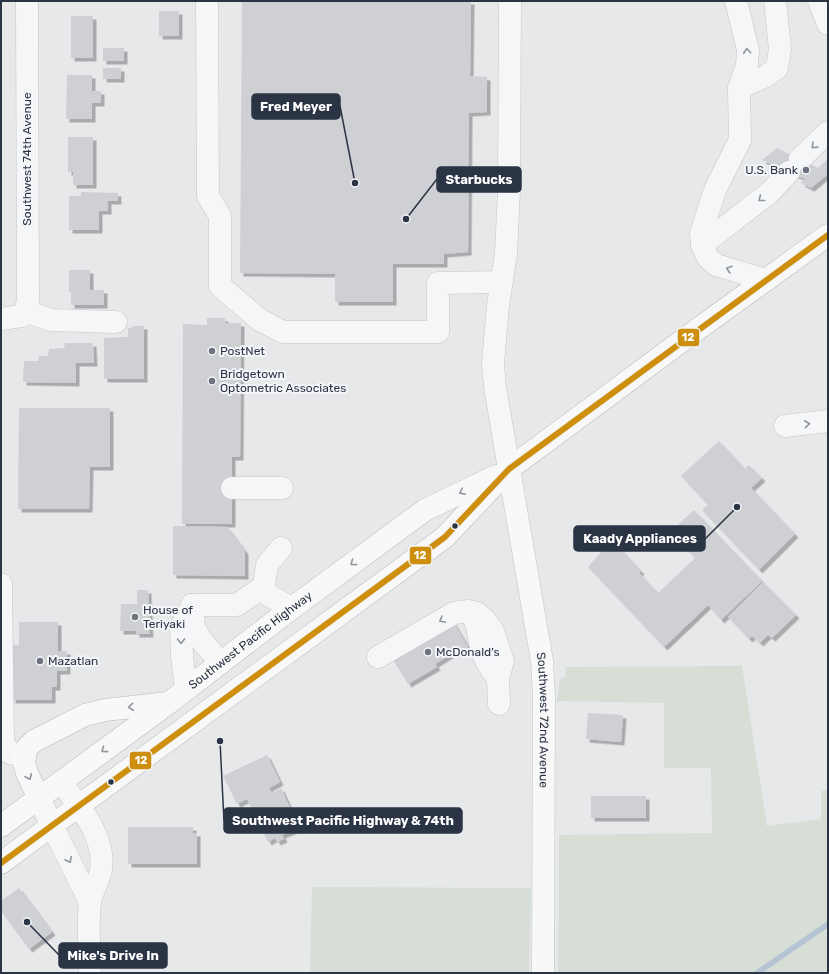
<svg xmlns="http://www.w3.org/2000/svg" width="829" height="974" font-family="Rubik,sans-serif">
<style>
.green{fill:#d6ded6}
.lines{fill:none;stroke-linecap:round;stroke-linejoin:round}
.stream{stroke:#b4c4d5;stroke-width:5.5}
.building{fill:#ced0d3;filter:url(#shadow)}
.minor-casing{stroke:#c4c6c8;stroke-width:23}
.major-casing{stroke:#c2c5c8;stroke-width:23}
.highway-casing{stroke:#b8bbbf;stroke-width:23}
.minor{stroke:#f5f6f7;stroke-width:22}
.major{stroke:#f8f8f8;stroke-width:22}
.highway{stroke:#f8f8f8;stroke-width:22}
.bus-1-casing{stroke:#f4f6f9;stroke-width:9}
.bus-1{stroke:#ce8f0e;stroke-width:6}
.oneway{stroke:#90959e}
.oneway2{stroke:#92969e}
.poi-dot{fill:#6c737f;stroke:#f4f6f9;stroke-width:1.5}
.bus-dot{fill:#2b3445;stroke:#f4f6f9;stroke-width:1.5}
.labels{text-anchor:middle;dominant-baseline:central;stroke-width:4;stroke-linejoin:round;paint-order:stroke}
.street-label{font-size:12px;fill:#2b3445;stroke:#f4f6f9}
.poi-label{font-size:12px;fill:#2b3445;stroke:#f4f6f9;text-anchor:start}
.leader{fill:none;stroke:#2b3445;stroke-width:1.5}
.callout-dot{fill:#2b3445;stroke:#f4f6f9;stroke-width:1.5}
.callout{fill:#2b3445;stroke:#2b3445;stroke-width:1.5}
.callout-label{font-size:13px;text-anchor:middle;font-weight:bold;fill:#fff}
.line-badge{stroke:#f4f6f9;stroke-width:1.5}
.badge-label{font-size:11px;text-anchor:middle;font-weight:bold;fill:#fff}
</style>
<defs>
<filter id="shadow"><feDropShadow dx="3.5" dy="3.5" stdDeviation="0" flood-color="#0004"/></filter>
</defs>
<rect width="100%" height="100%" fill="#e6e8ea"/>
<g class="green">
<path d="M742,666l25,160 54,-7v-28l7,-1v183h-270l1,-138 153,-2 -1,-65h-47v-65l-107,-2 3,-22 6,-2 -1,-10z"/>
<path d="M312,887l219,1 -2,85h-219z"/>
</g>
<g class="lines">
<path class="stream" d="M757,973l71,-49"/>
</g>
<g class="building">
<path d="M242,1h229l-1,75 17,1v35l-18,1 -1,139 -24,2v10h-51v38h-58v-28l-95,-1z"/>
<rect x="159" y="11" width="20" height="25"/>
<rect x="71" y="16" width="22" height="42"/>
<rect x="103" y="48" width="21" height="13"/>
<rect x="103" y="68" width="18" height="11"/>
<path d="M67,75h25v16h9v12h-9v16h-26z"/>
<path d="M68,137h25v48h-20v-13h-5z"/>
<path d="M777,148l41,20 10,-9v15l-17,14 -10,-5 4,-4 -43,-19z"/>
<path d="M81,192l37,1v8h-10v10h-9v19h-30v-34h12z"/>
<path d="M69,270h21v20h14v15h-33v-13h-2z"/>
<path d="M207,318h18v5h16l-1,134h-8v67h-50l1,-200 24,1z"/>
<path d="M132,326h12v53h-40v-41l24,-1v-9h4z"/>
<path d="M65,343h28l1,20h-18v20l-53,-1 1,-21h14l1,-5h9l1,-7 15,-1z"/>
<path d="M19,408h91v59h-20l-1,42h-71z"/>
<path d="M719,441l26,28 4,-4 13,13 -11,10 44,46 -36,36 -57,-60 6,-5 -27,-29z"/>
<path d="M694,510l68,71 -41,39 -13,-15 -44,42 -76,-80 24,-27 29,31 -2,2 19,20 37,-35 -25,-26z"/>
<path d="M173,526l54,1 18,24v25l-72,-1z"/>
<path d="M763,582l33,33 -24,23 -4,-3 -8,8 -8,-7 -3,3 -21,-22z"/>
<path d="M137,590h11l2,44h-14v-3h-16l1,-27h16z"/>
<path d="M19,622h39v29h9v20h-10v16h-5v13h-40l1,-55h6z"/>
<path d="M453,622l15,25 -11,7 -1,-3 -21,13 2,3 -29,17 -16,-26z"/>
<path d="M588,713l35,2 -2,27 -35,-3z"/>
<path d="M267,755l13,27 -11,6 3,5 9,-5 14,31 -5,2 4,9 -12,5 2,4 -7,3 -2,-4 -7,4 -21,-43 -10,5 -14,-28z"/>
<rect x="591" y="796" width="55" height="22"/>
<path d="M128,827h65v6h4v31h-69z"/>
<path d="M19,888l33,44 -23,17 -28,-38v-10z"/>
</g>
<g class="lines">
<defs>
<g id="minor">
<path d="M207,1l1,195 12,20v70l40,34 23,12h155v-49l64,-1"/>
<path d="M736,1l12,49 -1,15 -8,23"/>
<path d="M819,1l9,23"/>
<path d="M800,159l28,-27"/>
<path d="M702,245l67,-52 20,-21"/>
<path d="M766,280l-50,-15 -8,-7 -6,-13 -1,-12 14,-43 25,-50 -1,-52 27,-12 11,-8 3,-19 -5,-48"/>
<path d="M25,311l26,9 65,2"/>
<path d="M1,319l21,-3 3,-5 3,-10 -1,-300"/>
<path d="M785,426l43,-5"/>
<path d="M509,469l-14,-82 -2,-23 5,-59 8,-51 3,-64 1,-189"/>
<path d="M232,488h50"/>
<path d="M281,548l-14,17 -3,21 4,9 24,13"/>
<path d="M1,584l2,159 7,10 15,3"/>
<path d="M192,605h45l27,-19"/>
<path d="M192,605l2,22 7,13 20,23"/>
<path d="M469,612c10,10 8,22 12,35 3,13 9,22 17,31"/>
<path d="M378,657l76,-44 14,-2 9,2 8,7 8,11 10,30 -5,17 1,26"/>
<path d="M186,689l-4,-32 -1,-31 11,-21"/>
<path d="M61,782c18,25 45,54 40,88 -2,11 -9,21 -11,32 -3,19 0,50 0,71"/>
<path d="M39,799l51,103"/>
</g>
<g id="major">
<path id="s1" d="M509,469l33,192 2,36 -1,276"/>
</g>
<g id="highway">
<path d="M39,799l-12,-26 -3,-10 2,-14 8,-8 51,-26 20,-5 63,-7"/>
<path id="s2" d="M1,826l169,-124 122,-94 133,-98 71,-34"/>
<path d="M1,863l444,-326 64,-68 189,-140 130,-94"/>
</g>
</defs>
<use href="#minor" class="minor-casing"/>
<use href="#major" class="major-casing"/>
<use href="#highway" class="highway-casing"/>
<use href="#minor" class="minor"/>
<use href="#major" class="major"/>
<use href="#highway" class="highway"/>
<defs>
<path id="bus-1" d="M1,863l444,-326 64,-68 319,-234"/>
</defs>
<use href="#bus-1" class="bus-1-casing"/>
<use href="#bus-1" class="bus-1"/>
</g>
<defs><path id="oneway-chevron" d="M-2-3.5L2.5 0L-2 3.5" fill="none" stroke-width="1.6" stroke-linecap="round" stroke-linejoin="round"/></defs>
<g class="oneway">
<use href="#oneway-chevron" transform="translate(747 51) rotate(-95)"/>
<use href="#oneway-chevron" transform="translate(814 146) rotate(136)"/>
<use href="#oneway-chevron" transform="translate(761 199) rotate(142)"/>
<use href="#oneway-chevron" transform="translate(729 269) rotate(-163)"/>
<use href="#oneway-chevron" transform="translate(807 424) rotate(-6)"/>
<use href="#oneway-chevron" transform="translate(442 620) rotate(150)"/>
<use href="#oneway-chevron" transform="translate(181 641) rotate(89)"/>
<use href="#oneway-chevron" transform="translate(69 860) rotate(63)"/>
</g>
<g class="oneway2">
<use href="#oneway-chevron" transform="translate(462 492) rotate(154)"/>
<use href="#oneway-chevron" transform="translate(353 563) rotate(144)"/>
<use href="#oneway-chevron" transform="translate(131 707) rotate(174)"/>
<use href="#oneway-chevron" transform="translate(104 750) rotate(144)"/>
<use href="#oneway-chevron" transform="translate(29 777) rotate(65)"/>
</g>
<g class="poi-dot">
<circle cx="806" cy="170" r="4"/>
<circle cx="212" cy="351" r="4"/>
<circle cx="212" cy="381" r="4"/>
<circle cx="135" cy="617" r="4"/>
<circle cx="428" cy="652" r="4"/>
<circle cx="40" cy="661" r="4"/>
</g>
<g class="bus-dot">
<circle cx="455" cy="526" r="3.5"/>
<circle cx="111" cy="782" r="3.5"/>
</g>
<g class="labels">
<g class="street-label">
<text transform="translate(27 159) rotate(-90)">Southwest 74th Avenue</text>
<text stroke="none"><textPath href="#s2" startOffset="311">Southwest Pacific Highway</textPath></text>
<text stroke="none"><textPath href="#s1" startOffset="254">Southwest 72nd Avenue</textPath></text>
</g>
<g class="poi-label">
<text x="798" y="170" text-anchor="end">U.S. Bank</text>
<text x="220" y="351">PostNet</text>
<text x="220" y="374">Bridgetown<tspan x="220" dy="14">Optometric Associates</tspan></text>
<text x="143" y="610">House of<tspan x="143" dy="14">Teriyaki</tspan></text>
<text x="436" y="652">McDonald's</text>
<text x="48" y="661">Mazatlan</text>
</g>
</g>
<path class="leader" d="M355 183L340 106M406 219L437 179M737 507L705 539M220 741L224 821M27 922L59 955"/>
<g class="callout-dot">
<circle cx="355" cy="183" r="4"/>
<circle cx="406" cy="219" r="4"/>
<circle cx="737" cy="507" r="4"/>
<circle cx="220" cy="741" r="4"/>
<circle cx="27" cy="922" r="4"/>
</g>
<g class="callout">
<rect x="252" y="94" width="88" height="25" rx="4"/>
<rect x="437" y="167" width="84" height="25" rx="4"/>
<rect x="574" y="526" width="131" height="25" rx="4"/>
<rect x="224" y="808" width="238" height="25" rx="4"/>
<rect x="59" y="943" width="108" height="25" rx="4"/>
</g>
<g class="callout-label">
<text x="296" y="111">Fred Meyer</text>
<text x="479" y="184">Starbucks</text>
<text x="640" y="543">Kaady Appliances</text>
<text x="343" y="825">Southwest Pacific Highway &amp; 74th</text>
<text x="113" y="960">Mike's Drive In</text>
</g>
<g class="line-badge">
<rect x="677" y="328" width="23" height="19" rx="4" fill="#ce8f0e"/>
<rect x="409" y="546" width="23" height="19" rx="4" fill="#ce8f0e"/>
<rect x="129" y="751" width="23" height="19" rx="4" fill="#ce8f0e"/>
</g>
<g class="badge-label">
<text x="688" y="341">12</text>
<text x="420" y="559">12</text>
<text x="141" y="764">12</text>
</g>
<rect width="829" height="974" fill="none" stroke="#2b3445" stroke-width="4"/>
</svg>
